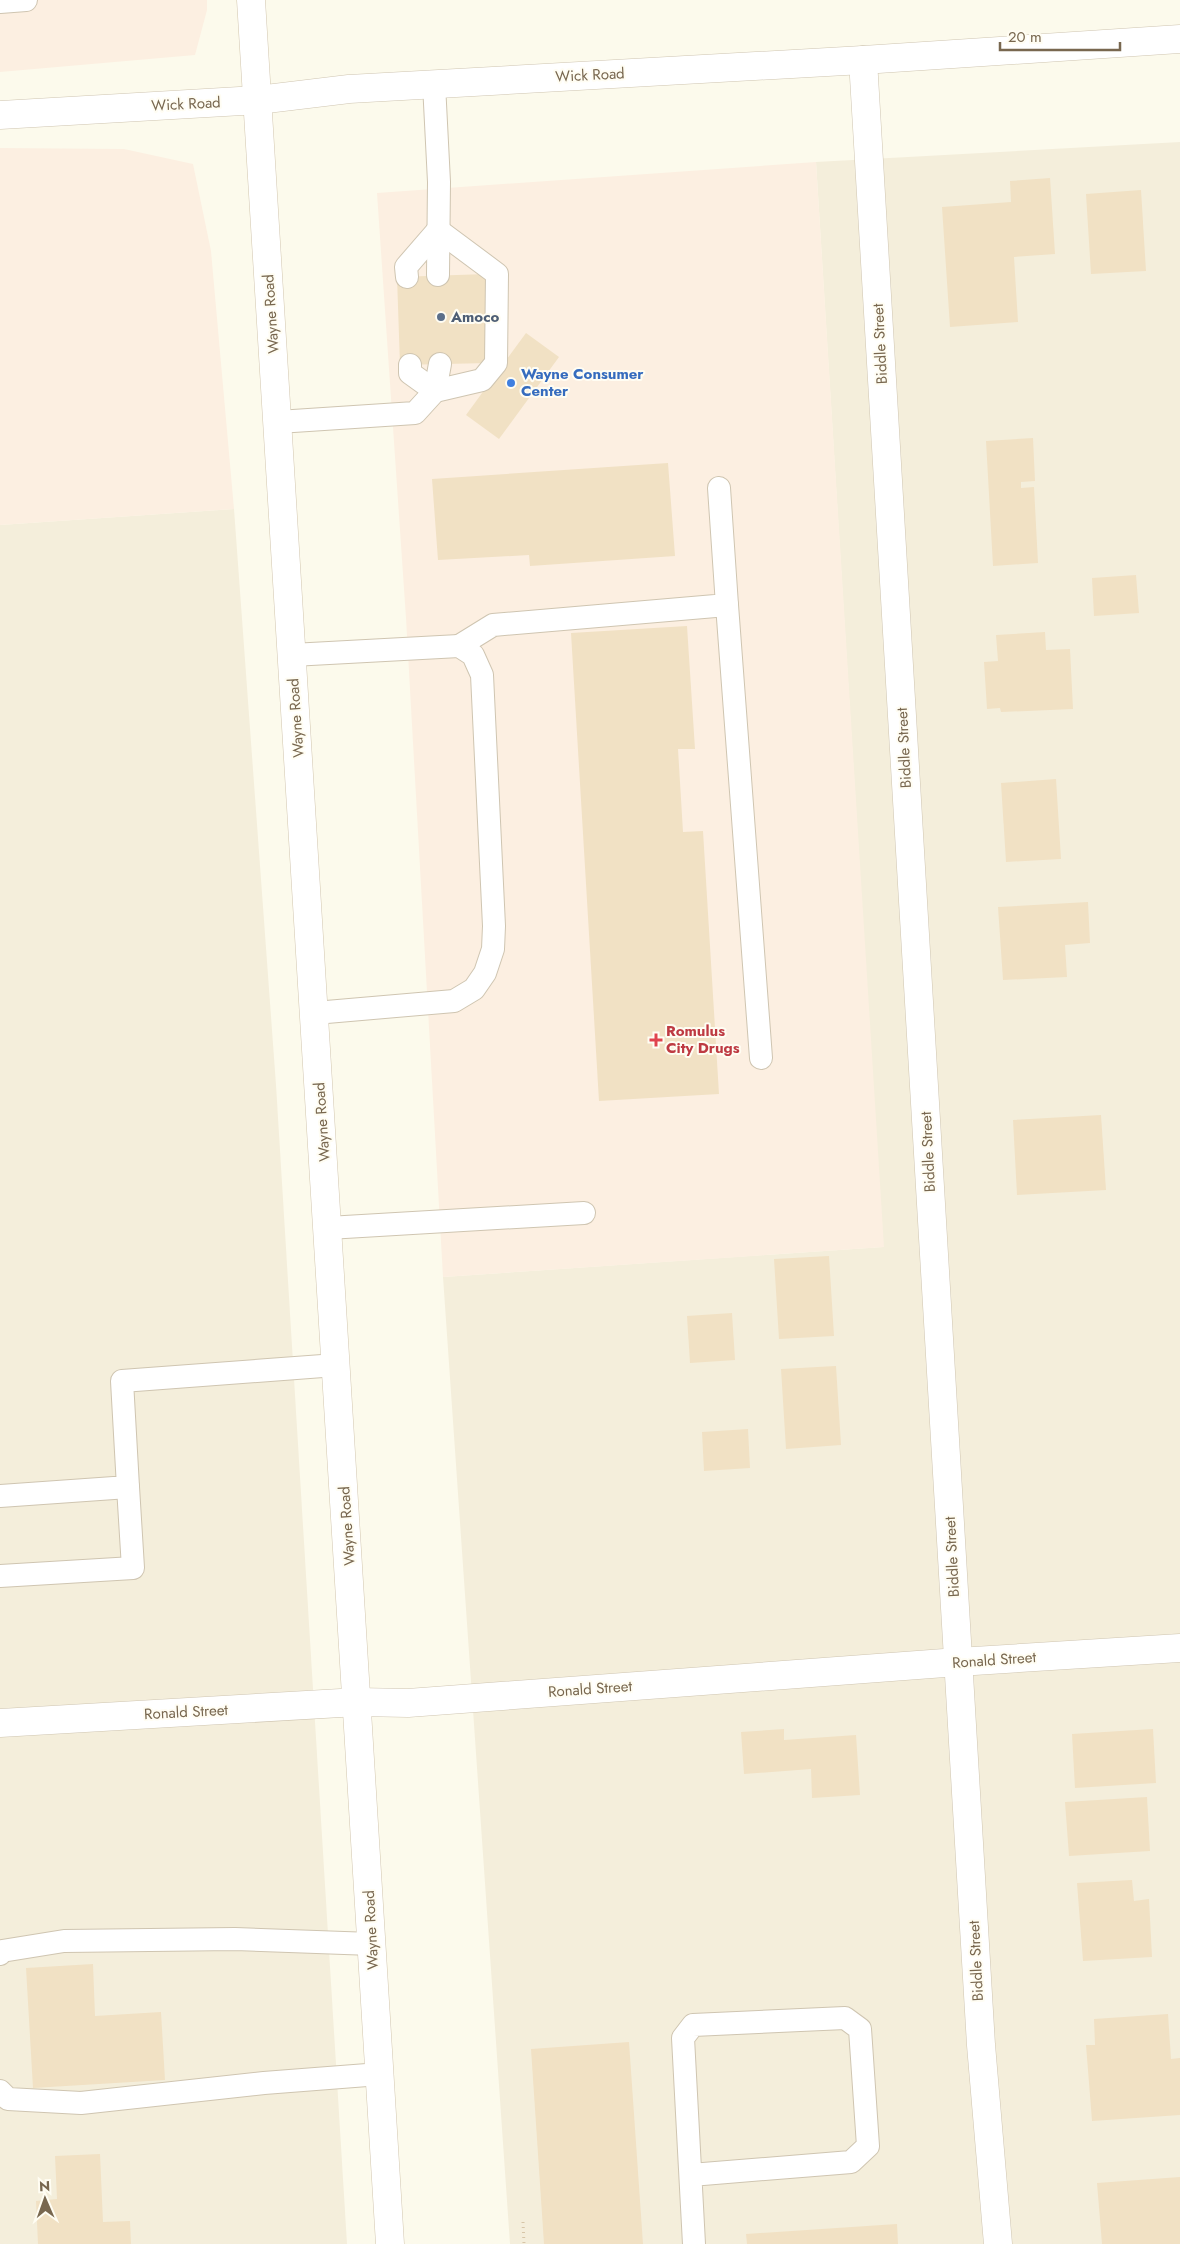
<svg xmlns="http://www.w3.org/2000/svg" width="1180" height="2244" font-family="Jost,sans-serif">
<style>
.residential{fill:#f4eedb}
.commercial{fill:#fcefe1}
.building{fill:#f1e1c4}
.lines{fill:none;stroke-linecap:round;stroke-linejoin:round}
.service-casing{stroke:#cfc5b1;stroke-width:24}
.minor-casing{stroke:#cfc5b1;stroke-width:29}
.tertiary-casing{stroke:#cfc5b1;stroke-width:29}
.secondary-casing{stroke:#d2c6af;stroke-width:29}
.path{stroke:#d7c5a7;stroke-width:3;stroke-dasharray:1 4;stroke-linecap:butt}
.service{stroke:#fff;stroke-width:22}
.minor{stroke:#fff;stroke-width:28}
.tertiary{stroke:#fff;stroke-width:28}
.secondary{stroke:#fff;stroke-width:28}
.service-dot{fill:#5c6f8a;stroke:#fffdf3;stroke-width:2}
.shop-dot{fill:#3f7fe0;stroke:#fffdf3;stroke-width:2}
.health-dot{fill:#e0444e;stroke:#fffdf3;stroke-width:2}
.labels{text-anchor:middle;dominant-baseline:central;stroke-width:4;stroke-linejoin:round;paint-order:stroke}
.street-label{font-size:15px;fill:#78674f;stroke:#fffdf3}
.service-label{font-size:15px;font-weight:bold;fill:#4e5e75;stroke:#fffdf3;text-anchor:start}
.shop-label{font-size:15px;font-weight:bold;fill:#366cbe;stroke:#fffdf3;text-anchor:start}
.health-label{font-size:15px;font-weight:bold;fill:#be3a42;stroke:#fffdf3;text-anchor:start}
</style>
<rect width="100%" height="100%" fill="#fcfaec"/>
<g class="residential">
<path d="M1180,142v2102h-670l-67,-967 440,-30 -67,-1085z"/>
<path d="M234,509l42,576 71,1159h-347v-1719z"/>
</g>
<g class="commercial">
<path d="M0,0h207v10l-12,45 -195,17z"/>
<path d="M0,148l124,1 69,15 18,87 23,258 -234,16z"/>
<path d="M816,162l68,1085 -441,30 -37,-659 -29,-425z"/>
</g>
<g class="building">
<path d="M1050,178l5,76 -41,3 4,65 -68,5 -8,-120 69,-5 -1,-21z"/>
<path d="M1141,190l5,81 -55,3 -5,-80z"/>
<path d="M487,274l2,89 -89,2 -3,-88z"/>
<path d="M526,333l33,24 -60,82 -33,-24z"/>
<path d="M1033,438l2,43 -14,1v6l13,-1 4,76 -45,3 -7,-125z"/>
<path d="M668,463l7,93 -145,10 -1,-11 -91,5 -6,-81z"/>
<path d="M1136,575l3,38 -45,3 -2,-38z"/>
<path d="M687,626l8,123h-17l5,83 20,-1 16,263 -120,7 -28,-468z"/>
<path d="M1045,632l1,18 24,-1 3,60 -72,3 -1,-4 -13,1 -3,-47 14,-1 -2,-26z"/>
<path d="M1056,779l5,80 -55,3 -5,-79z"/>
<path d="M1088,902l2,41 -25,2 2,32 -64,3 -5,-73z"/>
<path d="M1101,1115l5,75 -89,5 -4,-75z"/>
<path d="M829,1256l5,80 -55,3 -5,-80z"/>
<path d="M732,1313l3,47 -45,3 -3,-47z"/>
<path d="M836,1366l5,79 -55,4 -5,-80z"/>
<path d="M748,1429l2,39 -46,3 -2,-39z"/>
<path d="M784,1729v11l72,-5 4,60 -48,3 -1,-29 -67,5 -3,-42z"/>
<path d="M1153,1729l3,54 -81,5 -3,-54z"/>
<path d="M1147,1797l3,54 -81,5 -4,-54z"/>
<path d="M1132,1880l2,21 15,-2 3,58 -69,4 -6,-78z"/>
<path d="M93,1964l2,52 66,-4 4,68 -132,8 -7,-120z"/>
<path d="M1168,2014l3,45 9,-1v57l-88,6 -6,-76h9l-1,-26z"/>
<path d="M629,2042l14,202h-99l-13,-195z"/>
<path d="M100,2154l3,68 27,-1 1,23h-93l-2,-43 21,-2 -2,-43z"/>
<path d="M1180,2177v67h-78l-5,-61z"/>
<path d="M897,2224l1,20h-151l-1,-10z"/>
</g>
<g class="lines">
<defs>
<g id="service">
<path d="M0,2l26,-2"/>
<path d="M434,84l5,98 -1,93"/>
<path d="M407,277l-1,-10 32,-37 59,44 -1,89 -14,17 -47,11 -25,-18v-8"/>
<path d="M278,422l137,-9 20,-22 5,-27"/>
<path d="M727,605l34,453"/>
<path d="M459,646l34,-21 234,-20 -8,-117"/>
<path d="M292,655l167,-9 14,9 9,20 12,251 -1,23 -8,24 -11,16 -20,12 -139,12"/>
<path d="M328,1228l256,-15"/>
<path d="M0,1496l128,-9 -6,-106 214,-16"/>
<path d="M0,1576l133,-8 -5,-81"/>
<path d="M0,1954l2,-3 62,-10 171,-2 137,5"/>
<path d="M0,2091l8,8 73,4 183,-20 116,-9"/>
<path d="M691,2175l160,-13 17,-16 -8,-117 -15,-11 -152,7 -10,13 11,206"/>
</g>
<g id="minor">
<path d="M863,60l118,1985 17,199"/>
<path d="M0,1723l358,-21 50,1 550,-41 222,-14"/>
</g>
<path id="tertiary" d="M0,115l258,-15 91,-11 514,-29 317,-21"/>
<path id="secondary" d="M251,0l139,2244"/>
</defs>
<use href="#service" class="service-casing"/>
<use href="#minor" class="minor-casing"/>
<use href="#tertiary" class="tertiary-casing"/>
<use href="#secondary" class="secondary-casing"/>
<path class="path" d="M523,2222l1,22"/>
<use href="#service" class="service"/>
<use href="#minor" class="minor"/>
<use href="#tertiary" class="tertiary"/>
<use href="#secondary" class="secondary"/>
</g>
<circle class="service-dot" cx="441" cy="317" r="5"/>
<circle class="shop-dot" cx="511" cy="383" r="5"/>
<path class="health-dot" d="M653.5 1032.5h5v5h5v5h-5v5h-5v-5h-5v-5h5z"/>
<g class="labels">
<g class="street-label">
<text transform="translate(590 75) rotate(-3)">Wick Road</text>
<text transform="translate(186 104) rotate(-3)">Wick Road</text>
<text transform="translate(271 314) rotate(-94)">Wayne Road</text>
<text transform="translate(880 344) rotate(-93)">Biddle Street</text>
<text transform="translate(296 718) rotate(-94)">Wayne Road</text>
<text transform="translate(904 748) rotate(-93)">Biddle Street</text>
<text transform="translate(322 1122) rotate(-94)">Wayne Road</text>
<text transform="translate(928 1152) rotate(-93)">Biddle Street</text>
<text transform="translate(347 1526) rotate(-94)">Wayne Road</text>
<text transform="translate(952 1557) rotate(-93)">Biddle Street</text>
<text transform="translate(994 1660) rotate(-4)">Ronald Street</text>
<text transform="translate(590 1689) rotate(-4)">Ronald Street</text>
<text transform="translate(186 1712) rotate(-3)">Ronald Street</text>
<text transform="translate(371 1930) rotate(-93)">Wayne Road</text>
<text transform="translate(976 1961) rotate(-93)">Biddle Street</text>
</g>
<g class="service-label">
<text x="451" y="317">Amoco</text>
</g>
<g class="shop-label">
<text x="521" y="374">Wayne Consumer<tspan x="521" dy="17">Center</tspan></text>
</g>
<g class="health-label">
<text x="666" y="1031">Romulus<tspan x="666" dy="17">City Drugs</tspan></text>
</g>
</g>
<g transform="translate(45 2199) rotate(358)" stroke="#fffdf3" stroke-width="4" paint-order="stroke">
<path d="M0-4L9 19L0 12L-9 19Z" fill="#78674f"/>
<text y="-8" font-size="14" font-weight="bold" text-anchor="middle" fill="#78674f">N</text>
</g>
<path d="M1000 42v8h120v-8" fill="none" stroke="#78674f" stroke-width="2.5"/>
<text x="1008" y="42" font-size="15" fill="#78674f" stroke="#fffdf3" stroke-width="4" paint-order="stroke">20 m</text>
</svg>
